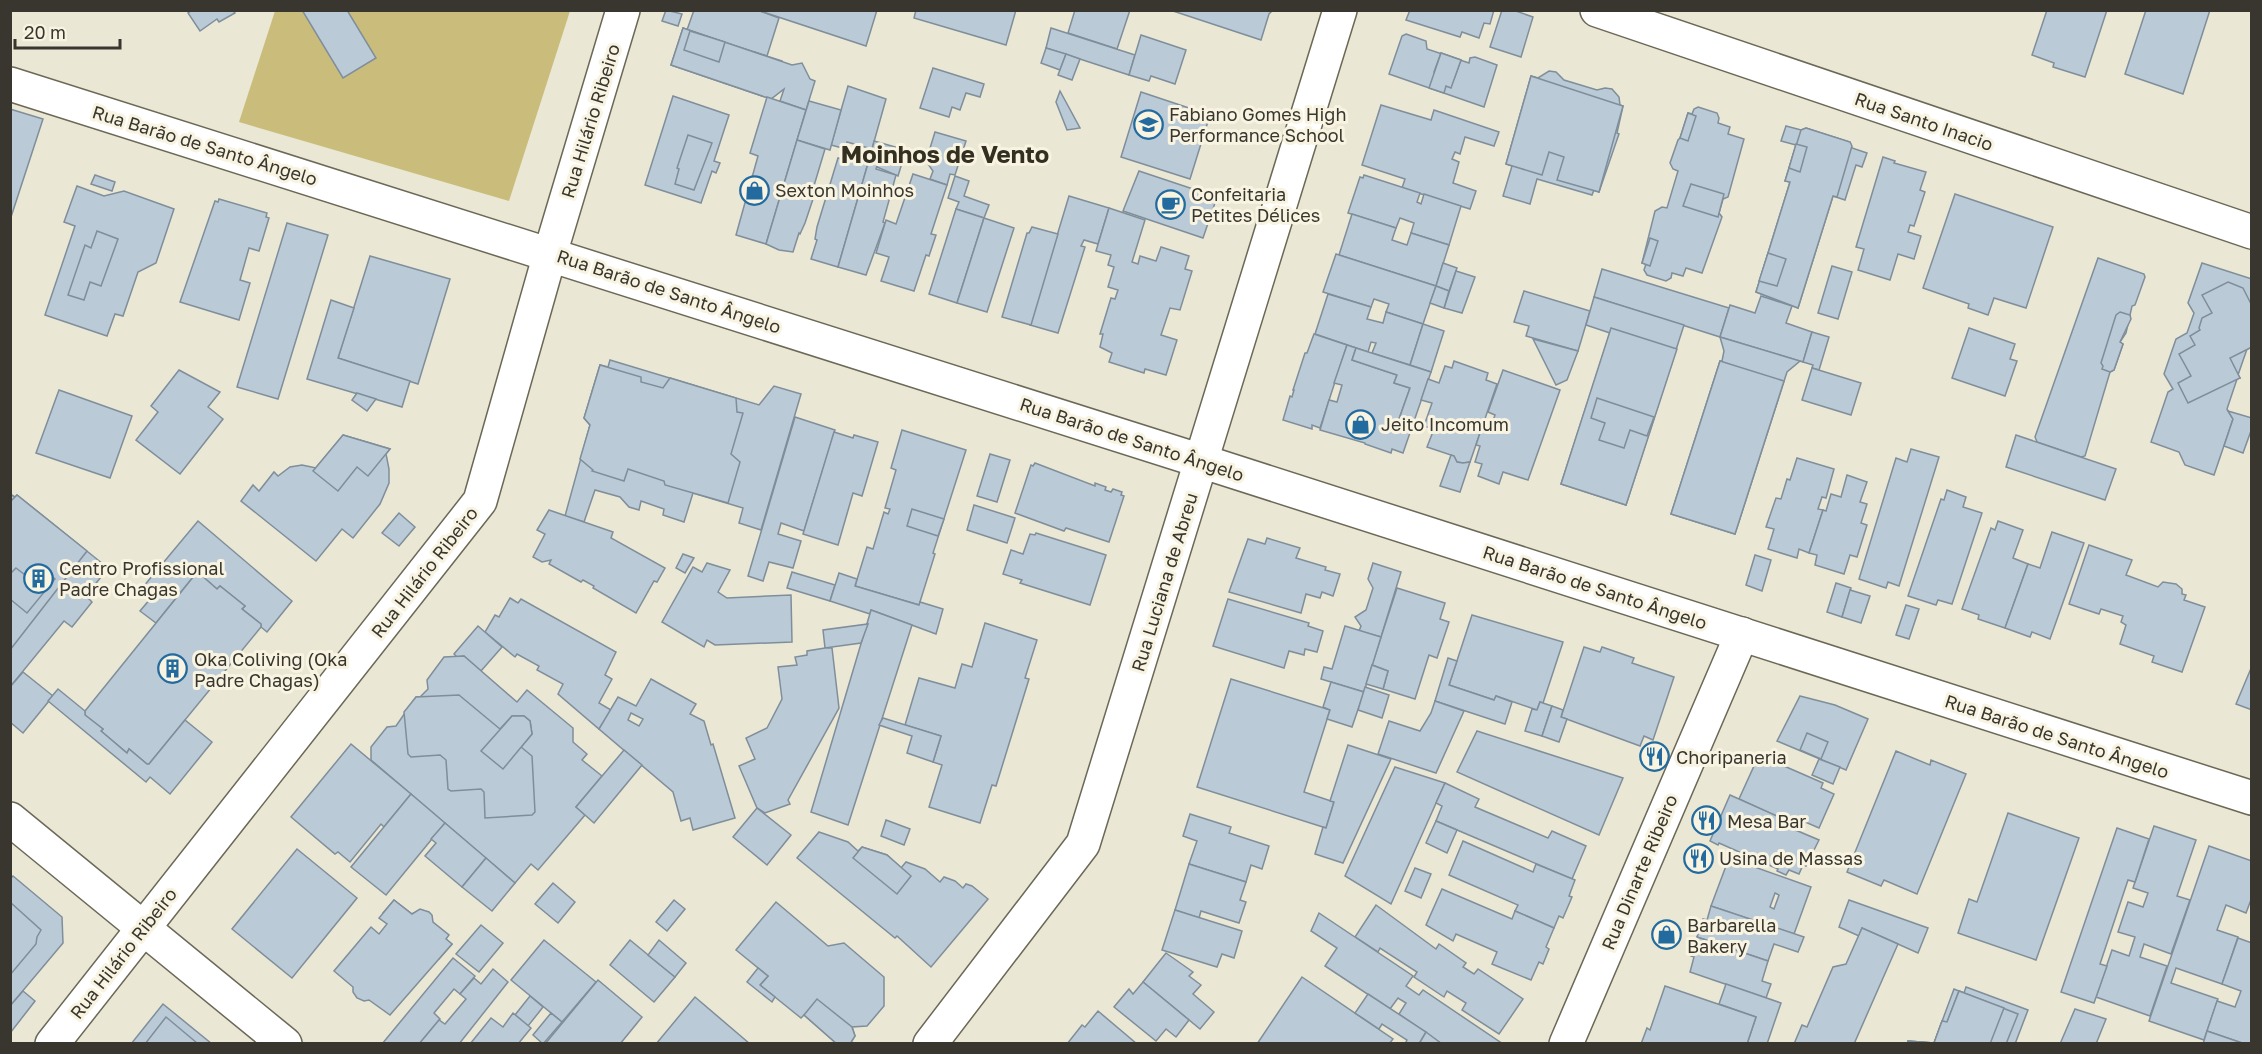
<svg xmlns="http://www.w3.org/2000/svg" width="2262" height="1054" font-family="'Golos Text',sans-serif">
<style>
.green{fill:#cabd7c}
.building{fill:#bacad7;stroke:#7f8e9a;stroke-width:1.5;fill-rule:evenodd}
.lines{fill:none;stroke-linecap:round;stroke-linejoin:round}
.minor-casing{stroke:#6b6857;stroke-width:36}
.minor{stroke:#fff;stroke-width:33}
.labels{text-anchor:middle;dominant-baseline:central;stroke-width:6;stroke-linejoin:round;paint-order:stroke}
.poi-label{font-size:18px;fill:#38362f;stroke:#f8f4e1;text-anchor:start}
.street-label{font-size:18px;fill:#38362f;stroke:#f8f4e1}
.district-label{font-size:24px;font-weight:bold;fill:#332f21;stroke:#f8f4e1}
</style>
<rect width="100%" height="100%" fill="#eae7d4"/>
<path class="green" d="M275,11h295l-61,190 -270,-79z"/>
<g class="building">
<path d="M192,10h41l2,3 -16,9 -2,-3 -17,12 -12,-18z"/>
<path d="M302,10h45l29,48 -33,20z"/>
<path d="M666,10l16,4 -4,12 -16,-5z"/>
<path d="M694,10h63l22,8 -12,38 -80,-26z"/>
<path d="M757,10h120l-11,36z"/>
<path d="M916,10h100l-10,35 -92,-27z"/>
<path d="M1075,10h55l-13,39 -49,-16z"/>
<path d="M1170,10h103l-4,4 -8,26z"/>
<path d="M1410,10h84l-4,14 -6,-1 -5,15 -17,-6 -2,5 -54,-17z"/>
<path d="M1502,10h11l20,7 -12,40 -31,-10z"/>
<path d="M2047,10h60l-22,67 -32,-10 1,-4 -22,-8z"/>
<path d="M2146,10h64l-27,84 -58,-20z"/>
<path d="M683,28l60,21 -6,16 12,4 5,-17 28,9 -4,13 8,13 -15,12 -100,-34z"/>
<path d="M683,28l109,37 10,-2 8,16 5,2 -9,29 -26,-9 4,-12 -13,10 -100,-34z"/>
<path d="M1051,28l84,27 -6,20 -83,-27z"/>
<path d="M690,31l35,11 -6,20 -35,-12z"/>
<path d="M1406,34l20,7 1,8 42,14 1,-5 5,-1 22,8 -13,42 -95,-33 13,-38z"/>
<path d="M1141,35l45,15 -11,34 -24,-8 -2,5 -20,-6z"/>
<path d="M1046,48l20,6 -6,16 -19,-7z"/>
<path d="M1441,53l20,7 -7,19 -20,-7z"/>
<path d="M1441,53l20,7 -10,28 -5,-2 -2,7 -15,-5z"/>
<path d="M1066,54l14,5 -8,21 -14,-5z"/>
<path d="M933,68l51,16 -4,13 -14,-4 -6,17 -8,-3 -3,10 -29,-9z"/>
<path d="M1549,71l7,1 8,8 33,10 8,-2 7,1 7,8 1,8 3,1 -6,27 2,1 -20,58 -5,-2 -2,5 -55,-16 -7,25 -27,-8 9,-30 -6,-2 25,-88 7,2z"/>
<path d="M1531,76l92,30 -24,86 -42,-12 7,-23 -15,-5 -7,23 -36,-11z"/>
<path d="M848,86l38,13 -14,50 -25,-7 -1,7 -15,-4z"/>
<path d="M1060,91l20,37 -13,2 -11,-28z"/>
<path d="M1141,92l69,23 -20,64 -69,-22z"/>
<path d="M673,96l56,19 -15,46 6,2 -4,10 -4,-2 -11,32 -56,-18z"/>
<path d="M767,97l39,13 -40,134 -30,-9 22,-79 -8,-3z"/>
<path d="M809,101l32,9 -11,40 -33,-10z"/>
<path d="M1381,105l50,15 3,-10 65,22 -5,14 -29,-9 -5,17 -5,-2 -3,7 7,3 -6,21 23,8 -6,18 -68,-21 3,-9 -43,-14z"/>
<path d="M1698,107l19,6 2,5 -1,5 12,4 -2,7 16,5 -16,58 -5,2 -4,14 3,4 -20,56 -16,-5 -3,8 -11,-3 -1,5 -5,3 -19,-6 -3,-5 2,-6 -4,-1 13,-52 7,-4 5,1 11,-37 -5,-2 -3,-6 8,-23 2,-2 8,-25 4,1 2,-5z"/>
<path d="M10,109l33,10 -32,98h-1z"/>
<path d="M1688,113l8,3 -8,25 -8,-3z"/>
<path d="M1786,126l15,4 5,-2 44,14 2,6 15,5 -5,14 -6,-2 -11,35 -12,-4 -35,112 -42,-16 34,-110 -5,-1 11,-36 -15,-4z"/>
<path d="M1806,128l44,14 2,4 -15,51 -4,-1 -35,112 -42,-16 34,-110 -5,-1 16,-51z"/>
<path d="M935,132l31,9 -11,34 -5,-1 -3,11 -17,-6 3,-8 -7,-10z"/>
<path d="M688,135l24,8 -18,47 -19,-6 4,-15 -2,-1z"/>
<path d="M797,140l28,9 -15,50h3l-8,24 -5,11 -1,-1 -6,19 -14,-2 -13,-6z"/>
<path d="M874,141l32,9 -4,13 -31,-9z"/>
<path d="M1796,144l11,3 -7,25 -11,-4z"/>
<path d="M871,154l31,9 -4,13 -21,-9 1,-5 -9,-2z"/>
<path d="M859,156l10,4 -31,107 -27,-8 6,-19 -2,-1 2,-12 21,-69 19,5z"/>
<path d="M1883,157l12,4 -1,2 32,9 -6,18 5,2 -11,34 -4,-1 -2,7 13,4 -7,23 -16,-5 -8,26 -32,-10 6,-21 -8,-2z"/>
<path d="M869,160l9,2 -2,7 20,6 -13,47 2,1 -19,52 -28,-8z"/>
<path d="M1139,171l78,26 -14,41 -80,-27z"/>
<path d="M913,174l34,11 -16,49 5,1 -7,21 -3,-1 -12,36 -33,-10 8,-24 -13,-4 10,-33 10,4z"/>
<path d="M95,175l20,7 -3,9 -21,-7z"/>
<path d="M1364,175l56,18 -3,9 4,2 3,-10 37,12 -12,39 -38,-12 3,-10 -14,-5 -4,10 -48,-15 12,-36 3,1z"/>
<path d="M955,176l14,5 -5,15 25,9 -5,13 -28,-9 3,-7 -11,-4z"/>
<path d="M1691,184l33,10 -6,23 -35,-11z"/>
<path d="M77,186l27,10 20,-5 50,18 -18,54 -18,9 -15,44 -8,-2 -8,22 -62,-21 30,-89 -11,-4z"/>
<path d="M1955,194l98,33 -27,81 -32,-10 -6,17 -20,-7 1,-4 -46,-16z"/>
<path d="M1069,196l40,12 -11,36 -14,-4 -3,6 4,1 -27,86 -28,-8z"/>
<path d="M219,199l48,14 -1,4 3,1 -10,33 -10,-3 -9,32 10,3 -11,37 -59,-18 35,-101 3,1z"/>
<path d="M1109,208l36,12 -13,42 6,2 2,-8 16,5 5,-14 28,9 -4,13 7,2 -12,39 -10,-2 -9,27 16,5 -11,35 -21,-6 -1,4 -35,-11 3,-9 -12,-6 3,-13h-3l11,-36 4,1 3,-9 -10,-3 6,-20 -6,-2 3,-10 -15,-4z"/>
<path d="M956,209l28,9 -27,85 -28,-9z"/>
<path d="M1352,214l44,14 -4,12 15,5 4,-12 38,12 -13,41 -97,-31z"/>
<path d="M984,218l30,10 -27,84 -30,-9z"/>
<path d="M287,223l41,12 -50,164 -41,-12z"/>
<path d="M1032,227l26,7 -27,91 -29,-8 25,-84h2z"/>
<path d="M97,231l21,8 -17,47 -11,-4 -6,18 -16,-5 17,-50 6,3z"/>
<path d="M1650,238l8,3 -8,25 -8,-3z"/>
<path d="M1768,253l18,6 -9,27 -18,-5z"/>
<path d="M1336,254l100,32 -13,38 -37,-12 3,-8 -15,-5 -3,8 -48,-15z"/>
<path d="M370,256l80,23 -32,105 -80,-26z"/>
<path d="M2098,258l46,16 1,3 -10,28 -3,1 -6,27 -6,9 3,2 -9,26 -4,2 -25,84 -4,1 -44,-15 -2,-5z"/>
<path d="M1443,263l14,5 -8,23 -13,-5z"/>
<path d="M2202,263l50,16v68l-5,2 -9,26 2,3 -3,1 -10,30 6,10 -19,56 -29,-10 -6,-13 -28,-10 17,-50 5,-3 -9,-15 12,-35 11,-6 7,-20 -6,-10z"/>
<path d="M1832,266l20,6 -14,47 -20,-6z"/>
<path d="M1602,269l127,39 -9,29 -126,-40z"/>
<path d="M1456,271l19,6 -13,36 -18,-5z"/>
<path d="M2228,282l15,6 9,18v41l-22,11 10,20 -52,25 -10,-20 13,-7 -12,-22 16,-9 -5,-9 10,-6 -1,-2 3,-10 10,-5 -10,-18z"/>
<path d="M1436,286l13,5 -5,17 -14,-5z"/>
<path d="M1524,291l66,20 -12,40 -52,-15 3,-10 -15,-4z"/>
<path d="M1328,294l43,13 -4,12 16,4 3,-11 37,12 -13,41 -38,-12 4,-10 -5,-1 -3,10 -53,-18z"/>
<path d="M1761,296l31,10 -6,17 26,9 -9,30 -83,-25 10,-32 25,8z"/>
<path d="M1594,297l90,28 -58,180 -65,-21 49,-151 -24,-8z"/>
<path d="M331,300l23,8 -16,50 72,23 -8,26 -95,-28z"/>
<path d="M2120,312l10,3 1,4 -11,23 3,2 -9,26 -4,2 -8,-3 1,-3 -2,-3 15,-48z"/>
<path d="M1423,324l21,7 -13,41 -21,-7z"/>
<path d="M1611,328l66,21 -51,156 -65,-21z"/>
<path d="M1969,328l46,16 -5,15 7,2 -12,35 -53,-18z"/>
<path d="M1812,332l17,5 -10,33 -7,-2 1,-3 -10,-3z"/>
<path d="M1314,334l33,11 -27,83 -8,-3v4l-29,-9 7,-24 2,1 2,-7h-1l12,-37h2z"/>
<path d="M1720,337l80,24 -13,11 -52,162 -64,-20 49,-153h2l2,-10z"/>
<path d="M1533,339l45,12 -11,29 -11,5z"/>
<path d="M1347,345l9,3 -4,12 45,15 -3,8 16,5 -11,31 14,5 -10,29 -11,-4 -1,4 -26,-9v-1l-45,-13 9,-30 8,2 5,-17 -8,-2z"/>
<path d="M1356,348l75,24 -18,52 -14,-5 11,-31 -16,-5 3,-8 -45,-15z"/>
<path d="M610,360l149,45 15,-19 27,8 -40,136 -22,-7 4,-15 -50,-15 -9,29 -21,-7 1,-6 -23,-8 -2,9 -10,-3 -9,-10 -25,-7 -11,32 -19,-6 25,-91 -6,-7 16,-53 8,2z"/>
<path d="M1454,361l34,12 -2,7 11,4 -27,78 -7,1 -6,-1 -3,-6 -27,-9 7,-18 -10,-3 8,-23 -11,-3 7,-21 11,4 6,-17 7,2z"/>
<path d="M1720,361l64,20 -49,153 -64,-20z"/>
<path d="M600,365l41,12v5l22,6 7,-10 66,20 1,14 6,1 -12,41 9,8 -12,41 -63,-18 -1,-4 -36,-12 -4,12 -32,-10 1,-1 -13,-11 10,-34 -6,-7z"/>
<path d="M1812,368l49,15 -10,32 -49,-15z"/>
<path d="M179,370l41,22 -12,15 15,12 -43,55 -44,-34 22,-28 -7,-6z"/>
<path d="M1503,370l57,20 -32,90 -25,-8 -4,12 -21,-8 4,-12 -7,-2 5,-16 -4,-1 6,-18 8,3 5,-15 -7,-3z"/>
<path d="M59,390l73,26 -22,62 -74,-25z"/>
<path d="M357,393l19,6 -9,12 -15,-11z"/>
<path d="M1597,398l57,19 -7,19 -17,-6 -6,18 -25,-8 6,-17 -14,-5z"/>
<path d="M2228,411l24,7v10l-9,25 -19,-7 9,-27z"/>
<path d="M795,417l40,13 -31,101 -23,-8 -3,11 23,7 -8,27 -24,-6 -6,19 -15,-5z"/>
<path d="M902,430l64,20 -33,103 2,1 -16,51 -64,-19 12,-39 6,2 11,-37 4,2 2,-5 -5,-1 11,-38 -5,-2z"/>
<path d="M834,432l19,6 1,-3 24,7 -16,54 -9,-3 -15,52 -35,-11z"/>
<path d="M343,435l47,14 -4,5 3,15v14l-9,21 -27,34 -11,-9 -26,32 -75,-60 12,-16 6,6 15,-19 4,4 12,-9 12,-2 14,3z"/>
<path d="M343,435l47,14 -22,27 -11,-9 -19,24 -25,-20z"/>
<path d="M2016,435l100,34 -11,31 -99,-33z"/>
<path d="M1911,449l28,8 -40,129 -11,-4 -2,6 -27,-9 37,-121 11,4z"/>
<path d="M990,454l20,6 -13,42 -20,-6z"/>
<path d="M1451,455l3,1 3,6 6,1 7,-1 -10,30 -20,-6z"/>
<path d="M1797,458l37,11 -8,29 -4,-1 -4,12 5,1 -14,43 -10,-4 -2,9 -29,-9 6,-20 -8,-2 10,-29 5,1 6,-20 3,1z"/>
<path d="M1035,463l60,23v-3l11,4 -1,3 6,2 2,-3 9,3 -1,3 3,1 -15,46 -43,-14 -2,3 -49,-18 16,-48 2,1z"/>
<path d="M1847,475l20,7 -7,20 7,2 -6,19 6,2 -10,32 -7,-2 -6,19 -29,-9 2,-10 -8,-2 14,-43 3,1 5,-17 10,3z"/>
<path d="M1947,490l19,7 -3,10 19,6 -30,91 -14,-4 -2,5 -28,-9 33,-97 3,1z"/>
<path d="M10,494l5,3 2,-2 91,73 -22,28 6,6 -20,25 -8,-6 -54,66z"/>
<path d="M17,495l70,56 -77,99v-148z"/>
<path d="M974,505l41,13 -8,25 -40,-13z"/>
<path d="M912,509l32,10 -6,17 -31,-10z"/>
<path d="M549,510l64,22 -2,6 54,30 -8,14 -3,-1 -18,32 -43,-25 1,-2 -11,-6 -2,2 -32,-18 2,-4 -9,2 -9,-5 12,-23 -8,-4z"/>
<path d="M399,513l16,14 -16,19 -17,-13z"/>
<path d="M198,521l94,80 -25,31 -6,-5v-3l-19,-15 3,-3 -25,-20 -3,3 -17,-15 -6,2 -38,47 -16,-12 11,-13 -5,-4 2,-2 -5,-5z"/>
<path d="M1998,521l25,9 -10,28 15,6 -23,64 -27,-9 1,-4 -17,-6 29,-81 4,2z"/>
<path d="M2052,532l32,11 -34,96 -18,-7 -2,5 -25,-9 23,-64 12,4z"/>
<path d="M1036,533l70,22 -16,50 -70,-22 2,-3 -19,-6 8,-24 12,4 7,-20 5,1z"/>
<path d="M1267,538l33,10 -4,10 30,9 -1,3 15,4 -7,22 -11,-4 -2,6 -14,-4 -5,19 -72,-21 19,-53 17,5z"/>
<path d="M2089,545l43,15 -6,15 32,12 5,-5 13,2 6,5v5l4,1 -2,5 21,7 -23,65 -30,-10 2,-6 -34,-12 6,-19 -5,-3 2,-6 -22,-7 -2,5 -30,-10z"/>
<path d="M683,554l11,4 -9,15 -9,-5z"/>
<path d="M1755,555l16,5 -9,31 -16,-6z"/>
<path d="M707,563l23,7 -12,22 9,6 64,-3 1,47 -77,3 -8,-5 -3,7 -42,-25 31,-55 9,5z"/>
<path d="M1373,563l28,9 -20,65 -22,-6 2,-5 -6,-9 11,-7 7,-22 -5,-9z"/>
<path d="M16,568l17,13 10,-11 12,9 -28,34 -17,-14v-25z"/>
<path d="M792,572l43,13 -5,16 -43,-13z"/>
<path d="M839,573l18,6 -2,7 64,19 1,-3 23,7 -7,25 -65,-24 -1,4 -40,-13z"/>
<path d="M200,574l17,15 3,-3 25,20 -3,3 19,15v3l-112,137h-2l-18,-15 -2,4 -26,-22 2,-2 -18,-14v-4l109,-135z"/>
<path d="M1836,583l15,5 -9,29 -15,-5z"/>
<path d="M1397,588l48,15 -5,16 9,3 -12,36 -8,-3 -14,44 -32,-10 5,-18 -16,-6z"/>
<path d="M1850,590l20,6 -9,27 -19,-6z"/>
<path d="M510,598l8,5 3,-4 95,53 -11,23 7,4 -13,24 12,7 -12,19 -41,-35 5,-10 -26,-14 2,-4 -22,-12 -2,3 -30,-25 10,-17 4,2z"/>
<path d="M1228,599l81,24 -1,3 15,5 -6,21 -12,-3 -1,6 -15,-4 -5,17 -71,-22z"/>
<path d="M1906,605l13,4 -10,30 -13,-4z"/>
<path d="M871,610l41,15 -64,200 -37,-13z"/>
<path d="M1472,615l91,27 -20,61 -3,-1 -3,8 -41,-14 -2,4 -45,-15z"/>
<path d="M985,623l52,17 -12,38 4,1 -33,107 -4,-1 -12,38 -51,-16 13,-42 -9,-3 8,-26 -36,-11 14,-47 36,10 7,-24 10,3z"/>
<path d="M868,624l-7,19 -36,5 -2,-18z"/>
<path d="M478,626l24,21 -21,24 -17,-15 -7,1 -3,-3z"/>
<path d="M1345,626l36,11 -17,55 -43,-13 3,-12 8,2z"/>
<path d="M1584,647l16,5 2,-5 32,11 -2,5 42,14 -21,63 -9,-4 -4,10 -79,-29z"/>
<path d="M825,648h7l7,60 -51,92 2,4 -25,9 -8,-5 -18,-42 16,-7 -9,-21 21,-10 15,-29 -4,-32 19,-2 -2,-8 12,-2v-4z"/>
<path d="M464,656l53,46 10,-12 46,38v14l14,12 -5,6 20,16 -26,31 9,8 -47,55 -7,-6 -16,19 -144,-123v-13l16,-20 9,-1 20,-29h4l8,-8 -1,-9 17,-23z"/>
<path d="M1448,658l9,3 -8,24 45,15 2,-4 16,6 -7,22 -70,-23z"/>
<path d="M1372,665l16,6 -5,18 -17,-5z"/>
<path d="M2252,666v44l-16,-6z"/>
<path d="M23,672l30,24 -30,37 -13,-11v-35z"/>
<path d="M651,679l45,25 -6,10 14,7 7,24 2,-1 22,74 -42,12 -3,-12 -9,3 -8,-29 -74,-63 19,-32 18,9zM631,713l12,6 -4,7 -11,-6z"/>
<path d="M1231,679l99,31 -26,82 30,10 -8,26 -129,-41z"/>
<path d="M1331,682l33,10 -12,35 -25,-8 3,-9 -7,-3z"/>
<path d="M1365,687l24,8 -7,23 -24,-8z"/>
<path d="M58,689l27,22v4l18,14 -2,2 26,22 2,-4 18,15h2l36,-44 27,22 -42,52 -20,-17 -4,5 -98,-81z"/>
<path d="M459,695l41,34 12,-13h12l6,5 2,13 -11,13 11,9 3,56 -3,3 -47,3 -1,-26 -3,-3 -30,2 -3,-2 -2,-29 -6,-5 -29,2 -3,-3 -4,-42 12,-15z"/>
<path d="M1800,696l35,9 33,14 -22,51 -69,-29z"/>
<path d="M1435,701l29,10 -28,62 -58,-19 11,-33 31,10 11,-18z"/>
<path d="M1540,702l12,4 -10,30 -17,-5 7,-22 5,1z"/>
<path d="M1552,706l11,4 -2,7 6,2 -8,23 -17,-6z"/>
<path d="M512,716h12l6,5 2,13 -29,35 -22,-18z"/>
<path d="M883,718l58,18 -8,26 -26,-9 5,-17 -33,-11z"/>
<path d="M1477,731l146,47 -24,57 -142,-63z"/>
<path d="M1807,733l21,9 -7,17 -21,-9z"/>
<path d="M351,744l60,50 -27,33 -3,-3 -31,38 -12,-10 -3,2 -44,-37z"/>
<path d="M1348,745l43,14 -48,104 -28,-9 8,-27 3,1 8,-26 -4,-1z"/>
<path d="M624,750l18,15 -48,58 -18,-16z"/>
<path d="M1896,751l34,14 1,-5 35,14 -49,120 -33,-14 -3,6 -34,-14z"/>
<path d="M1759,755l64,28 -2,5 13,6 -15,34 -16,-7 -1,3 -15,-6 -1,3 -47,-22z"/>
<path d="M1819,759l21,8 -7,17 -21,-9z"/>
<path d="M1395,767l50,16 -54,121 -46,-28z"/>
<path d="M1445,783l34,16 -4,8 73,31 4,-7 34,15 -14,33 -136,-58 6,-15 -6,-3z"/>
<path d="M411,794l34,29 -59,72 -35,-28z"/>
<path d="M1730,795l58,26 -2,5 33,14 -13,26 -3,-1 -4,9 -10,-4 -3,5 -9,-4 1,-2 -59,-26 -1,2 -8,-4z"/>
<path d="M757,808l34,27 -24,30 -34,-28z"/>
<path d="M2008,813l71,25 -43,122 -78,-27 11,-34 8,3z"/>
<path d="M1190,814l41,13 -2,6 40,13 -7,23 -11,-4 -5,17 -57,-18 8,-23 -14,-5z"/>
<path d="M886,820l24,9 -6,16 -23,-9z"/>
<path d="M1436,821l21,9 -10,23 -21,-10z"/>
<path d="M445,823l41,35 -24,29 -37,-31 11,-13 -5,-4z"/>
<path d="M2154,826l42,14 -19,56 13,4 -19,54 -27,-10 -4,13 27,9 -17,50 -54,-19 16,-47 17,6 6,-19 -17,-5 10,-30 15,5 5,-14 -15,-5z"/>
<path d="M2117,828l32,11 -14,43 -7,-2 -28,84 7,2 -13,37 -33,-11z"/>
<path d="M819,832l29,10 10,9 4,-4 25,8 14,13 5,-6 19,7 15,13 4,-5 11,4 8,7 3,-4 6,2 16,13 -57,68 -34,-31 -2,2 -98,-80z"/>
<path d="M1463,841l70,31 3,-8 39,16 -6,16 3,1 -9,21 -4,-2 -5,12 -39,-17 3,-6 -69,-30z"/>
<path d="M2209,846l43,15v36l-6,16 -20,-8 -9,25 21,7 -16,47 -46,-16 -5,15 47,16 -14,41 -55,-19z"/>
<path d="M862,847l25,8 24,21 -14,18 -44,-36z"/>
<path d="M297,849l60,49 -65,80 -60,-49z"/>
<path d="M486,858l29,25 -23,28 -30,-24z"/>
<path d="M1729,858l82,29 -17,47 -83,-28zM1775,893l4,2 -5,14 -4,-2z"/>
<path d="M1189,864l57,18 -6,18 6,2 -7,21 -38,-12 -2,7 -24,-8z"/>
<path d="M1415,868l16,6 -10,24 -16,-7z"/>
<path d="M13,876l49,41 1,26 -53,63v-127z"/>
<path d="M553,883l22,19 -17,21 -23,-19z"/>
<path d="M1442,889l70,30 3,-8 39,17 -8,19 3,2 -6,15 -4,-2 -8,18 -39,-16 5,-12 -41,-18 -3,7 -27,-16z"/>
<path d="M394,900l18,14 2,-1 38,31 -13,15 -5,-5 -14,16 -35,-28 14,-16 -16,-13z"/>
<path d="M394,900l18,14 8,-5 9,3 3,3 1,7 16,13 -3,4 6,5 -62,71 -21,-15 -5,1 -7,-3 -4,-6v-5l-19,-16 37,-44 8,7 8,-10 -8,-6z"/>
<path d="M674,900l11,9 -18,22 -11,-9z"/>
<path d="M1849,900l79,28 -10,25 -56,-25 -3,8 -20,-9z"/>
<path d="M10,902l31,28 -4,7 -1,7 -26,31z"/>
<path d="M776,902l52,44 16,-3 40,34v29l-17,20 -15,1 3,9 -5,8h-13l-33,-29 -3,3 -41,-33 8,-9 -32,-26z"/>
<path d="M1376,905l60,44 3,-5 27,19 -3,4 11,7 4,-5 45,30 -24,35 -37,-24 4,-7 -19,-12 -3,6 -30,-20 3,-5 -37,-24 -2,4 -23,-15z"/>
<path d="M1711,906l93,31 -6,15 -24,-8 -6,17 -71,-24 6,-18 4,1z"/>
<path d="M1175,910l67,21 -8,27 -12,-4 -5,13 -55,-17z"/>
<path d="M1319,913l94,63 -7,10 13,9 4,-5 80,54h-61l-43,-30 7,-11 -8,-5 -8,11 -65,-43 12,-18 -26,-17z"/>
<path d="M481,925l22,18 -24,29 -23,-18z"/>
<path d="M1862,928l36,16 -44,100h-60l8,-19 5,2 26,-60 13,-3z"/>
<path d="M1697,937l71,24 -6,20 9,3 -5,14 -76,-26 4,-15 -3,-1z"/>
<path d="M2238,938l14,5v101h-7l-38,-13 10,-30 18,6 6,-16 -19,-7z"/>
<path d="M544,940l52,42 -34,40 -51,-42z"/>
<path d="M630,940l45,37 -21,25 -44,-37z"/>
<path d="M659,940l27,23 -11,14 -27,-22z"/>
<path d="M1166,953l27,19 -4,4 12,9 -8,9 21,18 -14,17 -57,-47z"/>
<path d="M453,958l22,18 -15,18 -6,-5 -20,24 6,6 -21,25h-37z"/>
<path d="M758,968l10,8 -8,9 15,12 -3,5 -25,-20z"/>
<path d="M493,969l15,13 -49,62h-40l20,-24 6,4 21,-25 -6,-5 14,-16 7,6z"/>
<path d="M1302,977l91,62 -4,5h-132z"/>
<path d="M598,980l44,37 -22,27h-75z"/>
<path d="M1143,982l46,38 -13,17 -10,-8 -10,12 -42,-34 15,-18 4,5z"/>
<path d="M1726,984l55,19 -14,41h-20l9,-27 -37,-13z"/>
<path d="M1665,986l91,31 -9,27h-106l6,-16 3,2z"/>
<path d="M1966,987l62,23 -13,34h-108l1,-3 26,2 20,-54 10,4z"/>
<path d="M23,991l12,10 -24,31 -1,-26z"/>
<path d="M1959,991l59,23 -12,30h-99l1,-3 26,2 8,-22 5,1z"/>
<path d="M1959,991l45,17 -14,36h-83l1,-3 26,2 8,-22 5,1z"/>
<path d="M1368,994l58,38 -7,12h-14l2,-4 -25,-16 -3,5 -24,-16z"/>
<path d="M530,996l13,11 -15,19 -13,-11z"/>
<path d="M695,997l55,47h-94z"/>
<path d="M817,999l35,28 3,9 -5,8h-13l-33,-29z"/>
<path d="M163,1004l49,40h-81z"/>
<path d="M2075,1009l31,10 -10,25h-36z"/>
<path d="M1098,1011l39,33h-70l15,-19 3,2z"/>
<path d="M513,1013l18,15 -13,16h-48l21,-26 12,9z"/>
<path d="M551,1013l11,9 -19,22 -10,-9z"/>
<path d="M166,1017l31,26 -52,1z"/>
<path d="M2207,1031l38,13h-42z"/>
<path d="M1426,1032l16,12h-23z"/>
</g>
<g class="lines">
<defs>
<g id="minor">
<path d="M1597,10l655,222"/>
<path d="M10,84l1191,377 1051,337"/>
<path d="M10,819l275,225"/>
<path d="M52,1044l428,-543 70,-247 73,-244"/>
<path d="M930,1044l153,-200 257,-834"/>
<path d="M1566,1044l176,-410"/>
</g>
</defs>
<use href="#minor" class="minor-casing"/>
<use href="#minor" class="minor"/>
</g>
<defs>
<symbol id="university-ring" viewBox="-11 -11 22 22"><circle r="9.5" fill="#f8f4e1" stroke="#236b9f" stroke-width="1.5"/><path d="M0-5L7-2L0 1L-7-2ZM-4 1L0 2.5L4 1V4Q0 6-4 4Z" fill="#236b9f"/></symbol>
<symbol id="shop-ring" viewBox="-11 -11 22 22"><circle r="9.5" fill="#f8f4e1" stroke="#236b9f" stroke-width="1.5"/><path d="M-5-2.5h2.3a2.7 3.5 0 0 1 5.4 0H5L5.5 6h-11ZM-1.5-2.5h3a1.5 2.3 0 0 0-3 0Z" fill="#236b9f"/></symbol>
<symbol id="cafe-ring" viewBox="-11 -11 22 22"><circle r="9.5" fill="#f8f4e1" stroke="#236b9f" stroke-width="1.5"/><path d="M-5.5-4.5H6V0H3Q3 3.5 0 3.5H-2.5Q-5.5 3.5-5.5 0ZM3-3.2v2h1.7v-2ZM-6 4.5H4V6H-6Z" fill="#236b9f"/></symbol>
<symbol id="building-ring" viewBox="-11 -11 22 22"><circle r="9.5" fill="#f8f4e1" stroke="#236b9f" stroke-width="1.5"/><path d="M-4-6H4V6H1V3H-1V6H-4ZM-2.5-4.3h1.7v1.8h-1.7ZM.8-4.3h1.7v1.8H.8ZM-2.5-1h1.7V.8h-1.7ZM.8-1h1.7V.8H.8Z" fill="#236b9f"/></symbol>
<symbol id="restaurant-ring" viewBox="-11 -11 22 22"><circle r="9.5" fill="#f8f4e1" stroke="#236b9f" stroke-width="1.5"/><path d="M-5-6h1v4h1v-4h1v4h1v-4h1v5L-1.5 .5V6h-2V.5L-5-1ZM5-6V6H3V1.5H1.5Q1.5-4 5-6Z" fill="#236b9f"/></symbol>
</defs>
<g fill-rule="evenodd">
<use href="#university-ring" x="1132" y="108" width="33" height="33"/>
<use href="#shop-ring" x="738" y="174" width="33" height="33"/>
<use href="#cafe-ring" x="1154" y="188" width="33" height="33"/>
<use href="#shop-ring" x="1344" y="408" width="33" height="33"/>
<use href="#building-ring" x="22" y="562" width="33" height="33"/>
<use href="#building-ring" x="156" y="652" width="33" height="33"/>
<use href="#restaurant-ring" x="1638" y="740" width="33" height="33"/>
<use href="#restaurant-ring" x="1690" y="804" width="33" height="33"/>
<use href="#restaurant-ring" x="1682" y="842" width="33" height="33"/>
<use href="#shop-ring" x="1650" y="918" width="33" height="33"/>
</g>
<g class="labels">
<g class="poi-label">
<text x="1169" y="114">Fabiano Gomes High<tspan x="1169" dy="21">Performance School</tspan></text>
<text x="775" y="190">Sexton Moinhos</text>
<text x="1191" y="194">Confeitaria<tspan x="1191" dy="21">Petites Délices</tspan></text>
<text x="1381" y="424">Jeito Incomum</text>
<text x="59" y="568">Centro Profissional<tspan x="59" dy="21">Padre Chagas</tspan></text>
<text x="194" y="659">Oka Coliving (Oka<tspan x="194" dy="21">Padre Chagas)</tspan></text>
<text x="1676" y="757">Choripaneria</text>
<text x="1727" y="821">Mesa Bar</text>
<text x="1719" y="858">Usina de Massas</text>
<text x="1687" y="925">Barbarella<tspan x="1687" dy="21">Bakery</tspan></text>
</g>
<g class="street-label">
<text transform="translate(590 121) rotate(-73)">Rua Hilário Ribeiro</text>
<text transform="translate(1924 121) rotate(19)">Rua Santo Inacio</text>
<text transform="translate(205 145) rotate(17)">Rua Barão de Santo Ângelo</text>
<text transform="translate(669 291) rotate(18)">Rua Barão de Santo Ângelo</text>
<text transform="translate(1132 439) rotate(18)">Rua Barão de Santo Ângelo</text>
<text transform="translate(424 572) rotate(-52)">Rua Hilário Ribeiro</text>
<text transform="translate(1164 582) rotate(-73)">Rua Luciana de Abreu</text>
<text transform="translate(1595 587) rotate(18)">Rua Barão de Santo Ângelo</text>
<text transform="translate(2057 736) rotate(18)">Rua Barão de Santo Ângelo</text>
<text transform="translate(1639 872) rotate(-67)">Rua Dinarte Ribeiro</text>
<text transform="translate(123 953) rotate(-52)">Rua Hilário Ribeiro</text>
</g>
<g class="district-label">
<text x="945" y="153">Moinhos de Vento</text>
</g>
</g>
<rect width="2262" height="1054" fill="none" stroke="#38362f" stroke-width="24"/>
<path d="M15 39v9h105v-9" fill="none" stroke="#38362f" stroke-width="3"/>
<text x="24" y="39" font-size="18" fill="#38362f" stroke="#f8f4e1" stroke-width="4.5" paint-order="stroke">20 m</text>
</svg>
